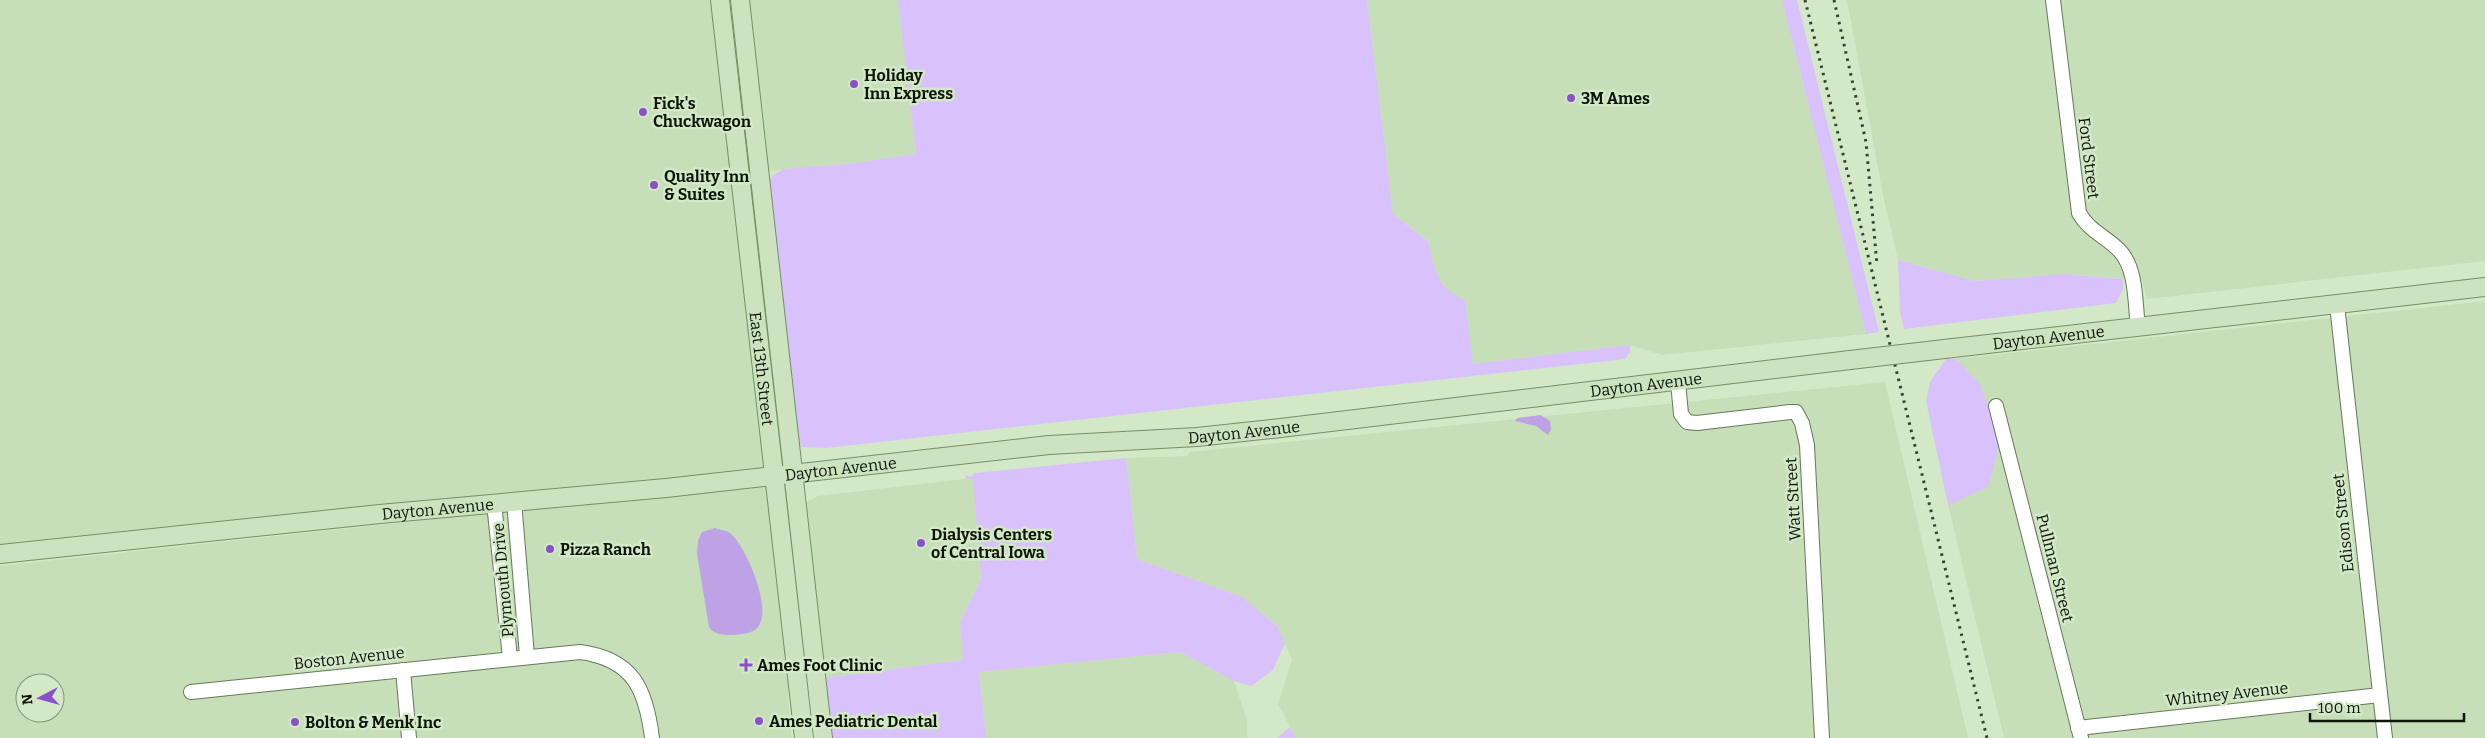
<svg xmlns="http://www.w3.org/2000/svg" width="2485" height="738" font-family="Bitter,serif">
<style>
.built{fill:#c6dfb8;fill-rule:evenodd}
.green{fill:#d9c1fb}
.water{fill:#bea2e5}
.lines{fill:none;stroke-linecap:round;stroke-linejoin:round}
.minor-casing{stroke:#66795b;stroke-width:16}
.major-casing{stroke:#748f65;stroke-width:20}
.minor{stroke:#fff;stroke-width:14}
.major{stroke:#cde3c0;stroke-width:18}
.rail{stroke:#354030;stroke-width:3;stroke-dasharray:2.5 5;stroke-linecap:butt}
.major-bridge-casing{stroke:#748f65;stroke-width:20;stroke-linecap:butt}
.major-bridge{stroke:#cde3c0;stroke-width:18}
.poi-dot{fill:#8a50c7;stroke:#d3e8c7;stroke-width:2}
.labels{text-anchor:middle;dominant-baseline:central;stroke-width:5;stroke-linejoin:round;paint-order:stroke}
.poi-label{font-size:16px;font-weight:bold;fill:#0d1509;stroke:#d3e8c7;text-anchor:start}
.street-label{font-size:16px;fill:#0d1509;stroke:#d3e8c7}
</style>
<rect width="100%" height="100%" fill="#d3e8c7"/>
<g class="built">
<path d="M0,0h898l18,154 -69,10 -112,10 53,469v55l4,40h-792v-172l630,-68 -1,-17 -629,66zM25,683h30v30h-30z"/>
<path d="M1367,0h415l84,334 -204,21 -32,-10 -157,19 -8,-64 -14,-6 -15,-20 -8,-34 -35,-26z"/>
<path d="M1847,0h638v261l-338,38 -5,-19 -77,-6 -91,7 -76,-21 -15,-65z"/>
<path d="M2485,301v437h-481l-56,-233 12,-7 20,-114 -24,-25z"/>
<path d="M1885,382l83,356h-672l-18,-34 14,-45 -15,-33 -35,-29 -105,-38 -11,-101 62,-2 1,-4z"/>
<path d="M973,478l8,101 -21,43 3,38 -139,18 -20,-174 14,-8z"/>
<path d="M1180,652l54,29 13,39v18h-261l-7,-66z"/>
</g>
<g class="green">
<path d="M898,0h469l26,214 35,27c7,28 8,47 37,59l8,64 157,-19v7l-5,7 -799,89 -24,-1 -4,-4 -29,-261 4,-7 11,-6 63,-5 69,-10z"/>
<path d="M1782,0h15l82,332 -13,2z"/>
<path d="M1898,260l76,21 91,-7 58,5v10l-7,14 -212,26 -4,-17z"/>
<path d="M1946,359h10l24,25 20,58 -12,45 -40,18 -22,-104 4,-19z"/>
<path d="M1126,458l11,101 105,38 35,29 8,17 -12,27 -22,16 -17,-5 -54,-29 -201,20 7,66h-157l-5,-60 139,-18 -3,-38 21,-43 -8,-100h-8l1,-4 4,2 5,-4z"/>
<path d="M1290,727l6,11h-19z"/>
</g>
<g class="water">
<path d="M1541,415l9,6 1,9 -3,5 -12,-9 -21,-5 2,-3z"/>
<path d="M715,528c5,2 11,2 15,5 16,13 43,76 28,94 -5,7 -18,7 -25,8 -10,0 -18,0 -24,-8l-12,-73 1,-13 4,-9z"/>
</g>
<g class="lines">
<defs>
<g id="minor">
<path d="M2053,0l26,213c10,18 26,23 40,37 18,18 16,54 19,78"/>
<path d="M2337,305l48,433"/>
<path d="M1678,382l3,32 6,8 10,1 93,-11h6l6,11 5,22 15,293"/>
<path d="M1996,406l85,332"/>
<path d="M514,501l13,155"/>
<path d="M494,503l16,155"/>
<path d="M403,670l6,68"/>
<path d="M191,692l389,-40c53,7 66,37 72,86"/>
<path d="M2078,728l302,-33"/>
</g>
<g id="major">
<path id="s1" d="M720,0l84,738"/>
<path d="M740,0l83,738"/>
<path id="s2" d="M1953,348l532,-61"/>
<path id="s3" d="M0,554l380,-40 286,-26 383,-43 148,-8 75,-8 578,-69"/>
</g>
</defs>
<use href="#minor" class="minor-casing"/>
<use href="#major" class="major-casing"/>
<use href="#minor" class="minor"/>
<use href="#major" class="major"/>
<g class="rail">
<path d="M1805,0l182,738"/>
<path d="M1834,0l32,142 11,123"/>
</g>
<defs>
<path id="major-bridge" d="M1850,360l103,-12"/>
</defs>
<use href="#major-bridge" class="major-bridge-casing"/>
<use href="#major-bridge" class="major-bridge"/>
</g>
<g class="poi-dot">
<circle cx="854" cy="84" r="5"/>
<circle cx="1571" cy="98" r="5"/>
<circle cx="643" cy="112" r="5"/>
<circle cx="654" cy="185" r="5"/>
<circle cx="921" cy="543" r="5"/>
<circle cx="550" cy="549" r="5"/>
<path d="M743.5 657.5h5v5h5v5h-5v5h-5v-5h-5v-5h5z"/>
<circle cx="759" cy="721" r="5"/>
<circle cx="295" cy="722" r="5"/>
</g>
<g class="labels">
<g class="poi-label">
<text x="864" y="75">Holiday<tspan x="864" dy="18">Inn Express</tspan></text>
<text x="1581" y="98">3M Ames</text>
<text x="653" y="103">Fick's<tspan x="653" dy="18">Chuckwagon</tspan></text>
<text x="664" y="176">Quality Inn<tspan x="664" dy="18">&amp; Suites</tspan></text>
<text x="931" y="534">Dialysis Centers<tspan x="931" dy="18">of Central Iowa</tspan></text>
<text x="560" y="549">Pizza Ranch</text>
<text x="757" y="665">Ames Foot Clinic</text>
<text x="769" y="721">Ames Pediatric Dental</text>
<text x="305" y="722">Bolton &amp; Menk Inc</text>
</g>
<g class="street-label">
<text transform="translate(2089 158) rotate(83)">Ford Street</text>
<text stroke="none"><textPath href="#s2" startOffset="96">Dayton Avenue</textPath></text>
<text stroke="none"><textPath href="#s1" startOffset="371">East 13th Street</textPath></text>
<text stroke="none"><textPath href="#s3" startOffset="1655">Dayton Avenue</textPath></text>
<text stroke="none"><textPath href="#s3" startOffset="1250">Dayton Avenue</textPath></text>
<text stroke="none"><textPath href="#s3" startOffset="845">Dayton Avenue</textPath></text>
<text transform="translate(1793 499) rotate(-93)">Watt Street</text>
<text stroke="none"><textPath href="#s3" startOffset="440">Dayton Avenue</textPath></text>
<text transform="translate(2343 523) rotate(-96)">Edison Street</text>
<text transform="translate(2055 568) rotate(76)">Pullman Street</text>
<text transform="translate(503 580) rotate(-95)">Plymouth Drive</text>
<text transform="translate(349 658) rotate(-6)">Boston Avenue</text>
<text transform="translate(2227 694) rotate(-6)">Whitney Avenue</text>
</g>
</g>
<g transform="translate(40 698) rotate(264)"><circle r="24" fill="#d3e8c7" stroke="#84947b"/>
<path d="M0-4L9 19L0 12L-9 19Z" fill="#8a50c7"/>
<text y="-8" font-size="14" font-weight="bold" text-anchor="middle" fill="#0d1509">N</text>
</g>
<path d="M2310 713v8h154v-8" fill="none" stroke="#0d1509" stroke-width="2.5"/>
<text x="2318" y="713" font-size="15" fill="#0d1509" stroke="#d3e8c7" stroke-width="4" paint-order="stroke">100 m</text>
</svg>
